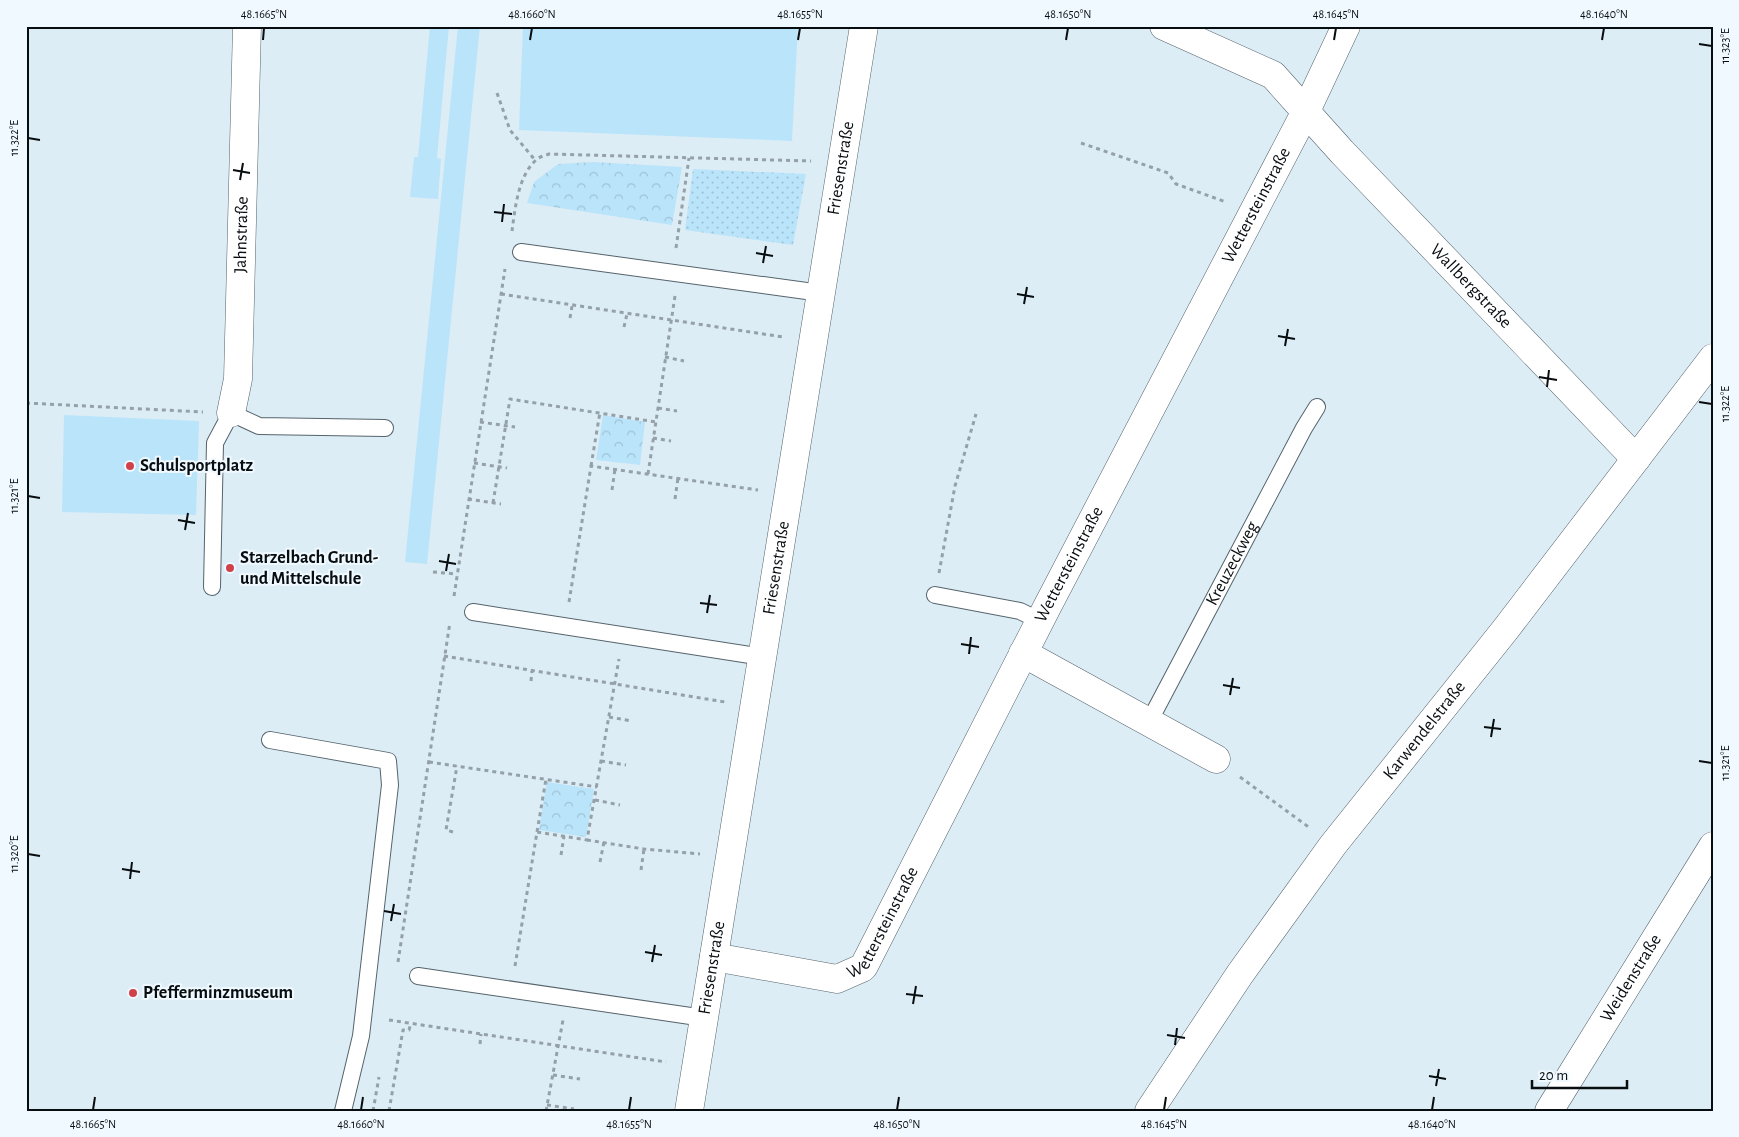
<svg xmlns="http://www.w3.org/2000/svg" width="1739" height="1137" font-family="'Alegreya Sans',sans-serif">
<style>
.grass{fill:url(#grass-dots)}
.park{fill:url(#park-crowns)}
.garden{fill:#bae4fa}
.lines{fill:none;stroke-linecap:round;stroke-linejoin:round}
.lane-casing{stroke:#55636b;stroke-width:18}
.street-casing{stroke:#55636b;stroke-width:29}
.path{stroke:#95a1a8;stroke-width:3;stroke-dasharray:4 4;stroke-linecap:butt}
.lane{stroke:#fff;stroke-width:16}
.street{stroke:#fff;stroke-width:28}
.ticks{fill:none;stroke:#080d10;stroke-width:2}
.poi-dot{fill:#d14149;stroke:#eff9ff;stroke-width:2}
.labels{text-anchor:middle;dominant-baseline:central;stroke-width:4;stroke-linejoin:round;paint-order:stroke}
.street-label{font-size:18px;fill:#080d10;stroke:#eff9ff}
.poi-label{font-size:18px;font-weight:bold;fill:#080d10;stroke:#eff9ff;text-anchor:start}
.neatline{fill:none;stroke:#080d10;stroke-width:2}
.ticks-label{font-size:12px;text-anchor:middle;fill:#080d10}
</style>
<defs>
<pattern id="grass-dots" width="8" height="8" patternUnits="userSpaceOnUse" patternTransform="scale(1.25)"><rect width="8" height="8" fill="#bae4fa"/><path d="M2 2h.1M6 6h.1" fill="none" stroke="#9ec2d5" stroke-width="1.8" stroke-linecap="round"/></pattern>
<pattern id="park-crowns" width="20" height="18" patternUnits="userSpaceOnUse" patternTransform="scale(1.25)"><rect width="20" height="18" fill="#bae4fa"/><path d="M2 6a3 3 0 1 1 6 0M12 15a3 3 0 1 1 6 0" fill="none" stroke="#9ec2d5"/></pattern>
</defs>
<rect width="100%" height="100%" fill="#ddedf6"/>
<path class="grass" d="M693,169l113,5 -13,71 -108,-15z"/>
<g class="park">
<path d="M593,162l89,5 -10,58 -145,-22 7,-21 24,-18z"/>
<path d="M603,415l42,7 -5,43 -44,-5z"/>
<path d="M547,782l47,7 -8,48 -47,-7z"/>
</g>
<g class="garden">
<path d="M430,26h19l-12,132 4,1 -3,40 -28,-2 4,-40h4z"/>
<path d="M458,26h22l-53,538 -22,-2z"/>
<path d="M523,26h275l-6,115 -273,-11z"/>
<path d="M64,415l135,6 -3,94 -134,-3z"/>
</g>
<g class="lines">
<defs>
<g id="lane">
<path d="M521,252l300,41"/>
<path d="M212,587l3,-144 16,-30 28,13 126,2"/>
<path d="M935,595l85,16 20,10"/>
<path d="M473,612l290,45"/>
<path id="s1" d="M1149,722l155,-294 13,-21"/>
<path d="M270,740l118,21 2,24 -29,251 -18,75"/>
<path d="M418,976l286,42"/>
</g>
<g id="street">
<path id="s2" d="M1164,26l109,49 69,77 294,307"/>
<path id="s3" d="M231,413l7,-34 9,-353"/>
<path d="M1023,653l193,106"/>
<path id="s4" d="M714,957l123,22 25,-11 2,-2 182,-357 259,-496 41,-87"/>
<path id="s5" d="M689,1111l175,-1085"/>
<path id="s6" d="M1149,1111l91,-137 93,-129 172,-215 208,-272"/>
<path id="s7" d="M1549,1111l164,-265"/>
</g>
</defs>
<use href="#lane" class="lane-casing"/>
<use href="#street" class="street-casing"/>
<g class="path">
<path d="M497,93l13,37 25,30"/>
<path d="M1081,143l87,30 8,11 50,18"/>
<path d="M512,231c3,-22 6,-54 23,-70 3,-4 9,-5 14,-7l262,7"/>
<path d="M676,248l13,-90"/>
<path d="M501,294l282,43"/>
<path d="M570,318l2,-12"/>
<path d="M624,327l3,-13"/>
<path d="M665,357l19,4"/>
<path d="M26,403l177,9"/>
<path d="M658,408l19,3"/>
<path d="M480,422l35,5"/>
<path d="M653,438l18,3"/>
<path d="M474,463l33,5"/>
<path d="M591,466l9,-54"/>
<path d="M648,474l27,-178"/>
<path d="M612,490l3,-21"/>
<path d="M468,499l33,5"/>
<path d="M675,499l3,-21"/>
<path d="M493,503l17,-104 146,23"/>
<path d="M433,572l24,2"/>
<path d="M939,573l16,-87 21,-72"/>
<path d="M454,596l51,-327"/>
<path d="M569,602l22,-136 167,24"/>
<path d="M444,656l281,46"/>
<path d="M531,681l1,-10"/>
<path d="M609,717l23,4"/>
<path d="M601,761l25,4"/>
<path d="M429,762l168,25"/>
<path d="M1240,777l70,51"/>
<path d="M595,800l25,5"/>
<path d="M453,832l-7,-2 11,-64"/>
<path d="M537,832l9,-53"/>
<path d="M587,840l57,9 56,5"/>
<path d="M561,855l3,-19"/>
<path d="M600,862l4,-20"/>
<path d="M641,870l3,-21"/>
<path d="M398,962l52,-340"/>
<path d="M515,966l22,-134 50,8 32,-181"/>
<path d="M389,1020l277,42"/>
<path d="M480,1044l1,-10"/>
<path d="M553,1075l27,4"/>
<path d="M547,1105l27,4"/>
<path d="M373,1111l6,-34"/>
<path d="M389,1111l14,-81h6l2,-7"/>
<path d="M546,1111l17,-91"/>
</g>
<use href="#lane" class="lane"/>
<use href="#street" class="street"/>
</g>
<path class="ticks" d="M263,40l1,-12M530,40l2,-12M798,40l2,-12M1066,40l2,-12M1334,40l2,-12M1602,40l2,-12M1699,44l13,2M28,138l12,2M233,170l17,3M240,180l3,-17M494,212l18,2M502,222l2,-18M756,253l17,3M763,263l3,-17M1017,294l17,3M1024,304l3,-17M1278,336l17,3M1285,346l3,-17M1539,377l18,3M1547,387l2,-17M1699,402l13,2M28,496l12,2M178,520l17,3M185,530l3,-17M439,561l17,3M446,571l3,-17M700,603l17,2M707,613l3,-18M961,644l18,3M969,654l2,-17M1223,685l17,3M1230,695l3,-17M1484,727l17,2M1491,737l3,-18M1699,761l13,2M28,854l12,2M122,869l18,3M130,879l2,-17M384,911l17,3M391,921l3,-17M645,952l17,3M652,962l3,-17M906,994l17,2M913,1004l3,-18M1167,1035l18,3M1175,1045l2,-17M1429,1076l17,3M1436,1086l3,-17M93,1110l2,-13M361,1110l2,-13M629,1110l2,-13M897,1110l2,-13M1164,1110l2,-13M1432,1110l2,-13"/>
<g class="poi-dot">
<circle cx="130" cy="466" r="5"/>
<circle cx="230" cy="568" r="5"/>
<circle cx="133" cy="993" r="5"/>
</g>
<g class="labels">
<g class="street-label">
<text stroke="none"><textPath href="#s5" startOffset="955">Friesenstraße</textPath></text>
<text stroke="none"><textPath href="#s4" startOffset="1011">Wettersteinstraße</textPath></text>
<text stroke="none"><textPath href="#s3" startOffset="179">Jahnstraße</textPath></text>
<text stroke="none"><textPath href="#s2" startOffset="409">Wallbergstraße</textPath></text>
<text stroke="none"><textPath href="#s1" startOffset="179">Kreuzeckweg</textPath></text>
<text stroke="none"><textPath href="#s4" startOffset="606">Wettersteinstraße</textPath></text>
<text stroke="none"><textPath href="#s5" startOffset="550">Friesenstraße</textPath></text>
<text stroke="none"><textPath href="#s6" startOffset="470">Karwendelstraße</textPath></text>
<text stroke="none"><textPath href="#s4" startOffset="201">Wettersteinstraße</textPath></text>
<text stroke="none"><textPath href="#s5" startOffset="145">Friesenstraße</textPath></text>
<text stroke="none"><textPath href="#s7" startOffset="156">Weidenstraße</textPath></text>
</g>
<g class="poi-label">
<text x="140" y="466">Schulsportplatz</text>
<text x="240" y="558">Starzelbach Grund-<tspan x="240" dy="21">und Mittelschule</tspan></text>
<text x="143" y="993">Pfefferminzmuseum</text>
</g>
</g>
<rect width="1739" height="1137" fill="none" stroke="#eff9ff" stroke-width="55"/>
<path d="M1532 1080v8h95v-8" fill="none" stroke="#080d10" stroke-width="2.5"/>
<text x="1539" y="1080" font-size="15" fill="#080d10" stroke="#eff9ff" stroke-width="4" paint-order="stroke">20 m</text>
<rect x="28" y="28" width="1684" height="1082" class="neatline"/>
<g class="ticks-label">
<text x="264" y="18">48.1665°N</text>
<text x="532" y="18">48.1660°N</text>
<text x="800" y="18">48.1655°N</text>
<text x="1068" y="18">48.1650°N</text>
<text x="1336" y="18">48.1645°N</text>
<text x="1604" y="18">48.1640°N</text>
<text transform="translate(1725 46) rotate(-90)" y="4">11.323°E</text>
<text transform="translate(14 138) rotate(-90)" y="4">11.322°E</text>
<text transform="translate(1725 404) rotate(-90)" y="4">11.322°E</text>
<text transform="translate(14 496) rotate(-90)" y="4">11.321°E</text>
<text transform="translate(1725 763) rotate(-90)" y="4">11.321°E</text>
<text transform="translate(14 854) rotate(-90)" y="4">11.320°E</text>
<text x="93" y="1128">48.1665°N</text>
<text x="361" y="1128">48.1660°N</text>
<text x="629" y="1128">48.1655°N</text>
<text x="897" y="1128">48.1650°N</text>
<text x="1164" y="1128">48.1645°N</text>
<text x="1432" y="1128">48.1640°N</text>
</g>
</svg>
